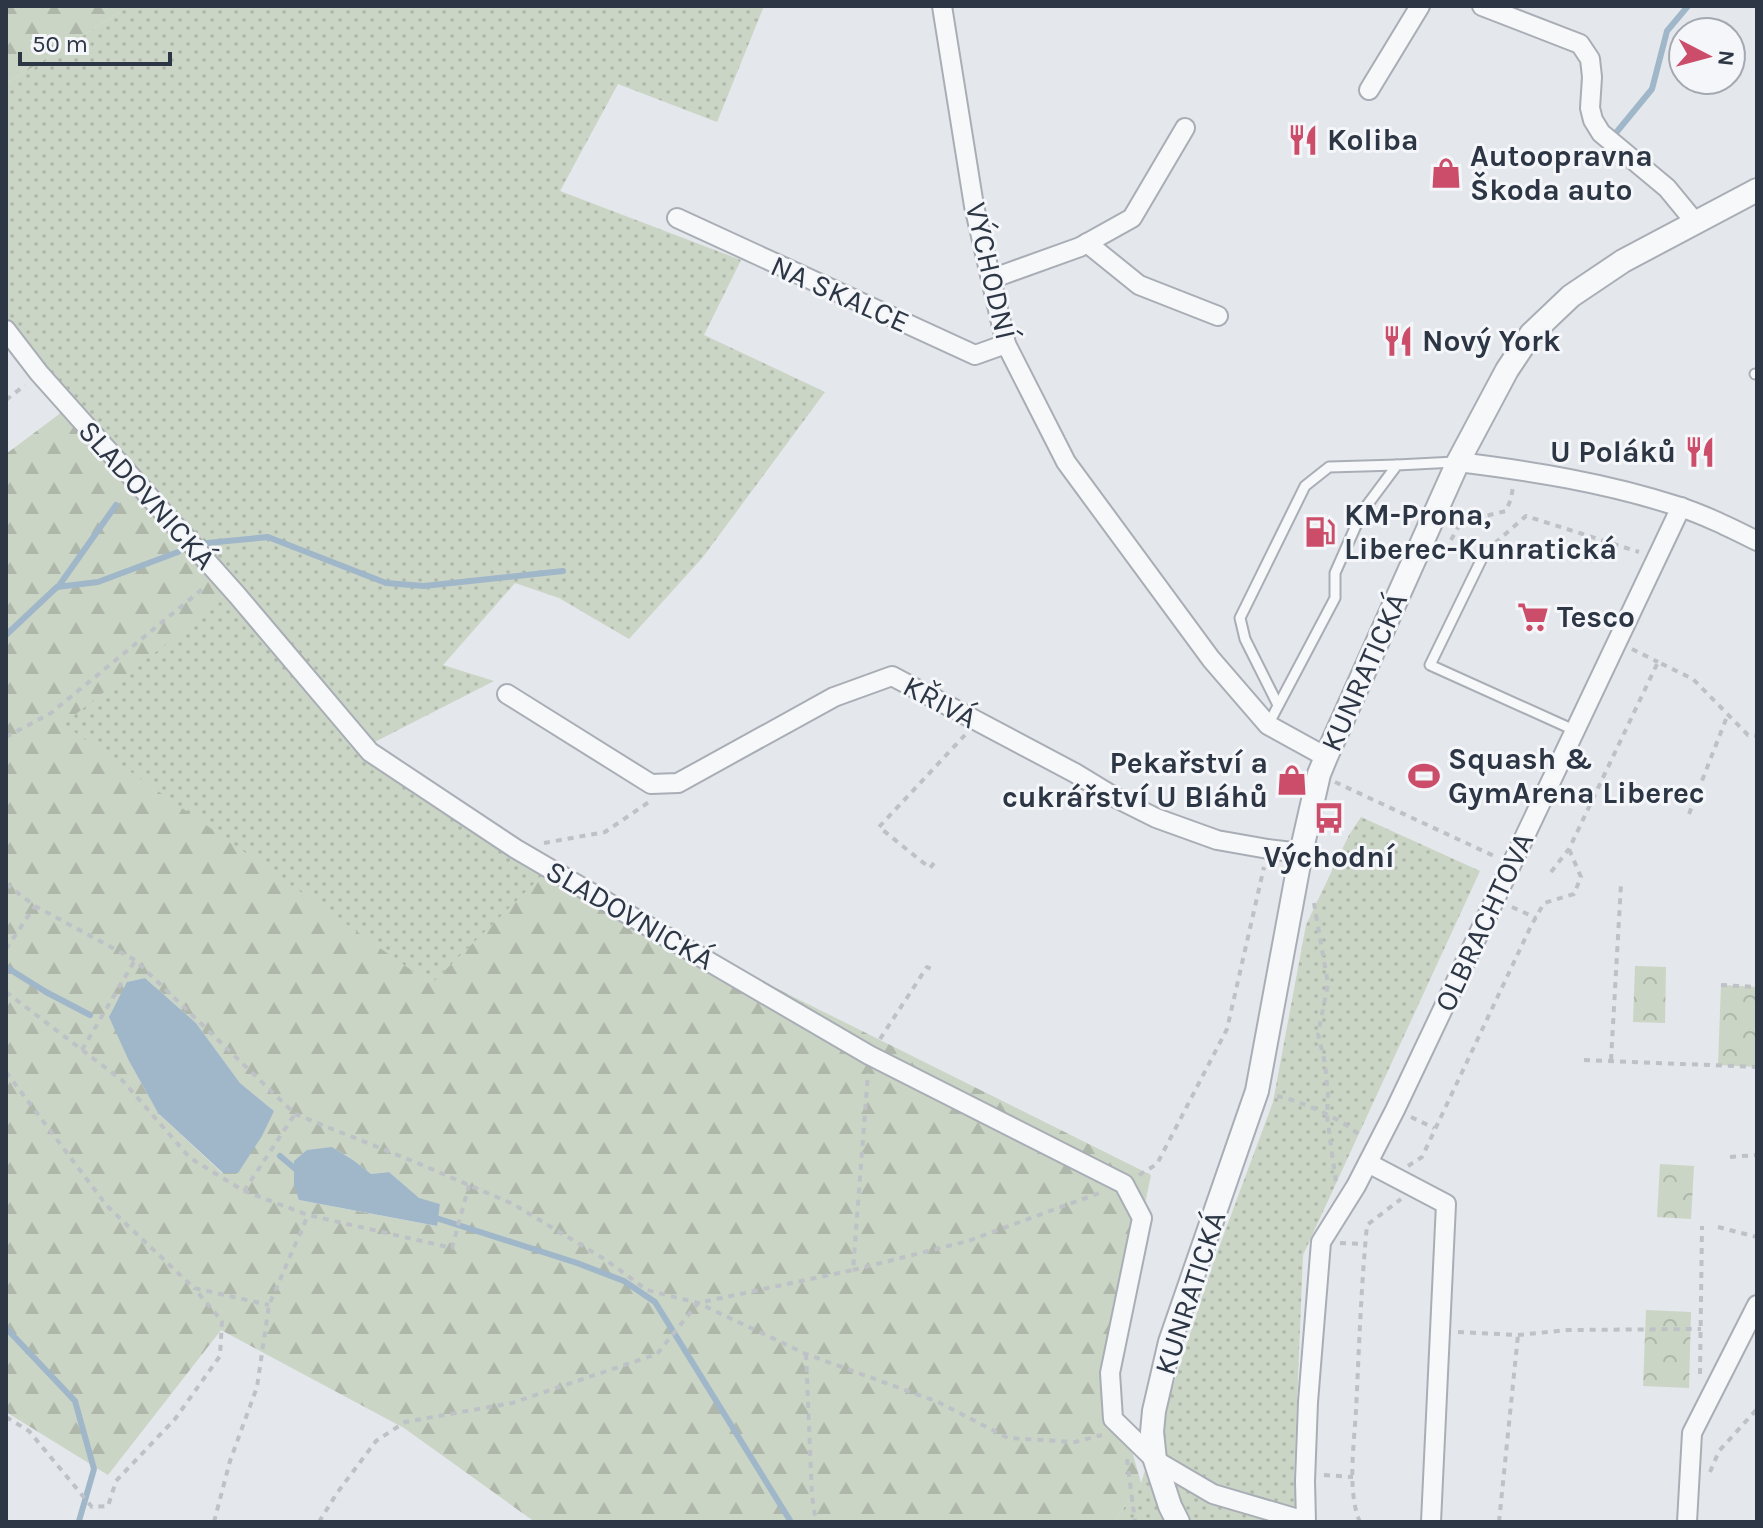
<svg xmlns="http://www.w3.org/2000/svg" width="1763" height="1528" font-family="Karla,sans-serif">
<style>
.grass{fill:url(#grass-dots)}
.forest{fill:url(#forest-firs);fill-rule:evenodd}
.park{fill:url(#park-crowns)}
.water{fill:#a0b7ca}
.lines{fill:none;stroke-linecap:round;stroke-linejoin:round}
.stream{stroke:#a0b7ca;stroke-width:6}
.service-casing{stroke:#a9aeb6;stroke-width:13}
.minor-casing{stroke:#a9aeb6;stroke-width:22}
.tertiary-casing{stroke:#a9aeb6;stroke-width:26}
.path{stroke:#bec2c7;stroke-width:4;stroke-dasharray:6 6;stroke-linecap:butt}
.service{stroke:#f7f8fa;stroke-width:9}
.minor{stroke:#f7f8fa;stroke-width:18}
.tertiary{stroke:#f7f8fa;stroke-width:22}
.labels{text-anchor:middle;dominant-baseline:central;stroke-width:6;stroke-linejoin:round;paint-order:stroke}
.poi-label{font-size:30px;font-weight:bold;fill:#2c3644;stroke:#f4f6f9;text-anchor:start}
.street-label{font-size:30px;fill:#2c3644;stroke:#f4f6f9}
</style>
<defs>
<pattern id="grass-dots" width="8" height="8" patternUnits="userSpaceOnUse" patternTransform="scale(2)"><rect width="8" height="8" fill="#cad5c5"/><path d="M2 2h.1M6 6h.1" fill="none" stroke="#aeb7aa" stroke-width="1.8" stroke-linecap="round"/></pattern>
<pattern id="forest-firs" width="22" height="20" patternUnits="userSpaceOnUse" patternTransform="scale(2)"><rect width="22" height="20" fill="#cad5c5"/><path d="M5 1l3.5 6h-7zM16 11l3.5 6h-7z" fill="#aeb7aa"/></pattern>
<pattern id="park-crowns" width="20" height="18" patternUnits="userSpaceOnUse" patternTransform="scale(2)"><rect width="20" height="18" fill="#cad5c5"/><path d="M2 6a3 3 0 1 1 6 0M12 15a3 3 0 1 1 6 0" fill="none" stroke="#aeb7aa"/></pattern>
</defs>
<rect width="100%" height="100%" fill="#e4e7eb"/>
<g class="grass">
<path d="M125,6h639l-47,116 -99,-38 -58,107 181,69 -37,75 121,57 -122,165 -74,82 -70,-41 -44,-15 -72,82 51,16 -133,68 184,124 -113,112 -370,-261 12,-321 -68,-87v-232l117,-74z"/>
<path d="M1361,817l119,54 -177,384 -9,221 10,46h-190l27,-39 73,-222 59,-159 33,-177 43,-90z"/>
</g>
<g class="forest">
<path d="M6,6h119l-2,4 -117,74z"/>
<path d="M74,403l154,193 -165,128 368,260 114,-111 606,302 -41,198 31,110 -27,39h-579l-131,-94 -183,-98 -113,145 -102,-63v-958zM145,978l51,45 44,60 34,28 -52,62 -64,-60 -29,-52 -2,-79zM332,1147l21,13 18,14 18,-2 30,27 21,5 -4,22 -137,-26 -4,-40z"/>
</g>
<g class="park">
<path d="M1635,966l31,1 -1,56 -32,-1z"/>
<path d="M1721,985l36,2v80l-39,-2z"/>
<path d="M1660,1164l34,2 -3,53 -34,-2z"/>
<path d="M1646,1310l45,2 -2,76 -46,-2z"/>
</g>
<g class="water">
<path d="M145,978l51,45 44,60 34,28 -12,25 -24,37h-15l-65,-60 -29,-52 -20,-44 18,-35z"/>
<path d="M332,1147l21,13 18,14 18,-2 30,26 21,6 -3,22 -138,-26 -5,-15v-24l13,-11z"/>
</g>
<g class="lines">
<g class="stream">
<path d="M1615,134l37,-45 15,-58 21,-25"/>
<path d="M207,543l61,-6 118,46 38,3 139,-15"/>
<path d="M58,587l58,-82"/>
<path d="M6,635l51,-48 41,-5 80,-30"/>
<path d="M6,967l40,25 44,23"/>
<path d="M280,1156l19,16"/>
<path d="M430,1216l147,47 47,18 31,21 136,220"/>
<path d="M6,1328l69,73 19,68 -15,52"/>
</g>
<defs>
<g id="service">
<path d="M1755,374h2"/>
<path d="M1485,552l-55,113 144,65"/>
<path d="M1278,705l-33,-66 -5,-21 65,-132 24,-19 68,-2"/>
<path d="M1268,725l67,-127v-25l27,-61 35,-47 58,-3"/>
</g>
<g id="minor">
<path d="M942,6l32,200 32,138 60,118 145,197 57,66 58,32"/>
<path d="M1482,6l98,38 10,15 2,18 -2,31 3,12 8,13 66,55 28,34"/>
<path d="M1369,90l51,-84"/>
<path d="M677,218l298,137 31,-11"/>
<path d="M1087,243l52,42 79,31"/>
<path d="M991,279l89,-32 52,-29 53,-90"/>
<path d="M6,330l33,43 198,222 133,157 146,97 353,206 255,129 18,34 -32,155 3,46 42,41 58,34 92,27"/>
<path d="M1458,462c74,9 148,21 219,44 28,9 54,22 80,35"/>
<path d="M507,694l144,90 27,-1 156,-86 58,-21 183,97 41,25 40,20 61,22 51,9 33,4"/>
<path d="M1368,1163l78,41 -15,318"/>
<path d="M1306,1522l-1,-41 3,-79 13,-160 35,-56 39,-76 286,-603"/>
<path d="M1687,1522l5,-89 65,-128"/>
</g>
<path id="tertiary" d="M1178,1522l-8,-16 -15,-46 -3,-28 2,-21 16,-69 87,-251 44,-238 18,-79 7,-17 132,-295 49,-92 24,-36 40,-38 52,-35 134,-71"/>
</defs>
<use href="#service" class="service-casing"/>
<use href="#minor" class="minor-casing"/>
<use href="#tertiary" class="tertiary-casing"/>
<g class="path">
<path d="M6,400l19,-15"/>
<path d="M1451,540l10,-18 45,-11 5,-12 2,-12"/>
<path d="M1495,543l31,-27 113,36"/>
<path d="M1632,649l26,13"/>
<path d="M6,737l45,-24 154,-126"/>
<path d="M1335,782l159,74"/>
<path d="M1689,814l39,-100"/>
<path d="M544,843l61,-11 44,-30"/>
<path d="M934,863l-4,5 -51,-41 86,-92"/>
<path d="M1551,872l18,-23 89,-187 35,17 55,56 9,1"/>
<path d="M6,884l29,22 100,54 160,154 120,48 98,42 93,56 41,30 51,13 108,51 132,48 70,36 67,4 27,-7"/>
<path d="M1314,903l14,81 -10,50 7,29 3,32 -1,21 9,66"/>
<path d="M1512,907l24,11"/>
<path d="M6,949l29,-43"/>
<path d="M1721,985l36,2"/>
<path d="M6,992l117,89 67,77 54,33 64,24 144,33 17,-63"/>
<path d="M880,1039l47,-72 4,2"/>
<path d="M82,1050l53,-90"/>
<path d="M1584,1060l173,7"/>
<path d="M1611,1060l10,-176"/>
<path d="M6,1072l101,134 87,82 75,17"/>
<path d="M1277,1096c27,6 65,23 85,41"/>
<path d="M1411,1117l23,11"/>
<path d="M1730,1157l27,-2"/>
<path d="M1408,1166l14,-9 109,-231 13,-23 30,-9 7,-17 -12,-28"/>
<path d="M1139,1175l18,-11 70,-135 37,-162"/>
<path d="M244,1191l51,-77"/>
<path d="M1718,1227l39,10"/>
<path d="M1340,1243l25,1"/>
<path d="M853,1270l115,-29 134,-49"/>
<path d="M1458,1332l60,3 50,-5 133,-1"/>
<path d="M806,1354l6,142 4,26"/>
<path d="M1700,1374l2,-148"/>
<path d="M6,1417l23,14 63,76 16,-1 8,-25 59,-62 45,-63 2,-35 -28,-33"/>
<path d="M1127,1459l8,63"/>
<path d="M1710,1472l9,-21 38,-42"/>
<path d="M1324,1475l29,2"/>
<path d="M214,1522l16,-61 27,-74 12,-82 39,-90"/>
<path d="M319,1522l18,-29 39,-52 29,-19 107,-19 145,-49 41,-51 155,-33 15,-197"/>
<path d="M1360,1522c-13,-29 -6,-78 -4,-111 3,-62 5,-124 11,-186l34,-26"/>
<path d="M1499,1522l19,-187"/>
</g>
<use href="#service" class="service"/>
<use href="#minor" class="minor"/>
<use href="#tertiary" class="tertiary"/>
</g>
<defs>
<symbol id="restaurant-bare" viewBox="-9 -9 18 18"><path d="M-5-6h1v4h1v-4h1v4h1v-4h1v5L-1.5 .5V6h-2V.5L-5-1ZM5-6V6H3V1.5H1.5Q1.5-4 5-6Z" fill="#cc4d69" stroke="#f4f6f9" stroke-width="2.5" paint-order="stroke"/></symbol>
<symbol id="shop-bare" viewBox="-9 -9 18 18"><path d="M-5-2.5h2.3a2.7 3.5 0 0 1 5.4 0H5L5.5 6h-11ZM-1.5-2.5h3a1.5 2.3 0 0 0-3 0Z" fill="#cc4d69" stroke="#f4f6f9" stroke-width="2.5" paint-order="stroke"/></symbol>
<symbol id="fuel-bare" viewBox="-9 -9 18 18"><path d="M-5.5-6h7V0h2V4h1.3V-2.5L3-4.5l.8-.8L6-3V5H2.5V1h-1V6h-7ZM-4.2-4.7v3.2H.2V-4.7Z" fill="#cc4d69" stroke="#f4f6f9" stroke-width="2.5" paint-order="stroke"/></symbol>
<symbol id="supermarket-bare" viewBox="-9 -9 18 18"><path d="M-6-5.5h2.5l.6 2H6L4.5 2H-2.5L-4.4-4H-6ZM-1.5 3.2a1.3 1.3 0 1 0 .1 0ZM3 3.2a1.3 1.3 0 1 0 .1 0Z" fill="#cc4d69" stroke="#f4f6f9" stroke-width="2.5" paint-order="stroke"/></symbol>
<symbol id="stadium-bare" viewBox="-9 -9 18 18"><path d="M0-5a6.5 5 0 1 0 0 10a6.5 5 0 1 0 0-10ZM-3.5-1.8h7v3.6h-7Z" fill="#cc4d69" stroke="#f4f6f9" stroke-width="2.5" paint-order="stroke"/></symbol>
<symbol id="bus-bare" viewBox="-9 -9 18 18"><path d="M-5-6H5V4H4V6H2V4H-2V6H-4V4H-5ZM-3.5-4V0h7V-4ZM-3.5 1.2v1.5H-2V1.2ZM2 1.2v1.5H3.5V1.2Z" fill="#cc4d69" stroke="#f4f6f9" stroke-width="2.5" paint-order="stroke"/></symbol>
</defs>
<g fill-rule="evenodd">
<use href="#restaurant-bare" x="1281" y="118" width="44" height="44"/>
<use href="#shop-bare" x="1424" y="151" width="44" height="44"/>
<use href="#restaurant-bare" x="1376" y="319" width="44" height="44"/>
<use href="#restaurant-bare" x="1678" y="430" width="44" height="44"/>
<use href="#fuel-bare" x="1298" y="510" width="44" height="44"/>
<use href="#supermarket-bare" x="1511" y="595" width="44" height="44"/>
<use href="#stadium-bare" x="1402" y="754" width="44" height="44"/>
<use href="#shop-bare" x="1270" y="758" width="44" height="44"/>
<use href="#bus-bare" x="1307" y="796" width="44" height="44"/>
</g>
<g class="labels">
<g class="poi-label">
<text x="1327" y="140">Koliba</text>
<text x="1470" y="156">Autoopravna<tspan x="1470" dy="34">Škoda auto</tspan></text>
<text x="1422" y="341">Nový York</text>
<text x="1676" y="452" text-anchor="end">U Poláků</text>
<text x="1344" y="515">KM-Prona,<tspan x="1344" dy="34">Liberec-Kunratická</tspan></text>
<text x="1557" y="617">Tesco</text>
<text x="1448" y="759">Squash &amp;<tspan x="1448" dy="34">GymArena Liberec</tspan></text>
<text x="1268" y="763" text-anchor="end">Pekařství a<tspan x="1268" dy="34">cukrářství U Bláhů</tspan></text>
<text x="1329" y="857" text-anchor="middle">Východní</text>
</g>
<g class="street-label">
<text transform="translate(991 271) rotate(77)">VÝCHODNÍ</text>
<text transform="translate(840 294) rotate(24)">NA SKALCE</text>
<text transform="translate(147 495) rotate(48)">SLADOVNICKÁ</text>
<text transform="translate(1364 672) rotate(-66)">KUNRATICKÁ</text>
<text transform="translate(940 702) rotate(28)">KŘIVÁ</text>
<text transform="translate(630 915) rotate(30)">SLADOVNICKÁ</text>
<text transform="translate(1484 922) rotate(-65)">OLBRACHTOVA</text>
<text transform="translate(1190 1293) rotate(-72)">KUNRATICKÁ</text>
</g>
</g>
<rect width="1763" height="1528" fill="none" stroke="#2c3644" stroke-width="16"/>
<g transform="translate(1707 56) rotate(96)"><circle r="38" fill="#f4f6f9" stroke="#a4a9b1" stroke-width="2"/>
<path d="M0-6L14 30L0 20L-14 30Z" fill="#cc4d69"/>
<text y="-12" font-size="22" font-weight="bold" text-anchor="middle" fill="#2c3644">N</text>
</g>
<path d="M20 52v12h150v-12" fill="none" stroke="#2c3644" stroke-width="4"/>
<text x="32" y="52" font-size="24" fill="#2c3644" stroke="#f4f6f9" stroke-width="6" paint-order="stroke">50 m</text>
</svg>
